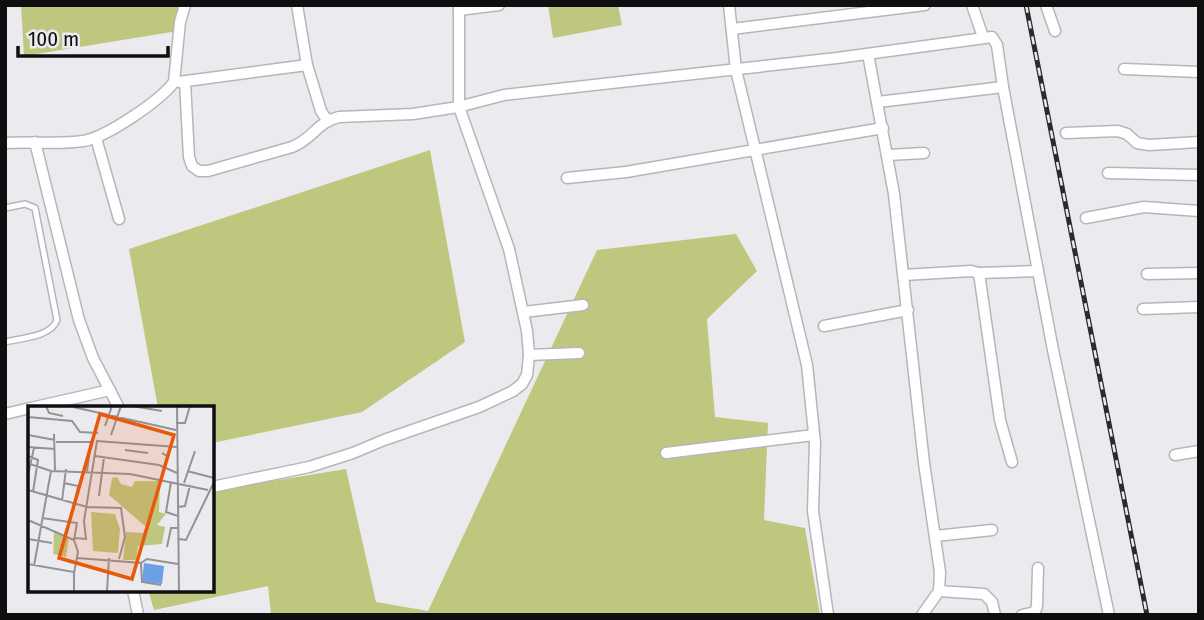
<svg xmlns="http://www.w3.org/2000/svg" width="1204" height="620" font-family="'Fira Sans Condensed',sans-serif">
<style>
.green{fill:#bfc77f}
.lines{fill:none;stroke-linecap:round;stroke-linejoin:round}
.lane-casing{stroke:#b6b6ba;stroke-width:8}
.street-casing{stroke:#b6b6ba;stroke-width:13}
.lane{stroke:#fff;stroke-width:5}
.street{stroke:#fff;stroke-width:10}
.rail-casing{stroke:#2b2b2c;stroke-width:5}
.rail{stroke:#ebebef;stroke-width:2.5;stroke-dasharray:8;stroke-linecap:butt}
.inset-road{fill:none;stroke:#939396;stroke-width:2}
.view{fill:#e8590c;fill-opacity:0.15;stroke:#e8590c;stroke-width:3.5}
.inset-edge{fill:none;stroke:#0f0f10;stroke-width:3.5}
</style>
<rect width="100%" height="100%" fill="#ebebef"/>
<g class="green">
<path d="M21,5h163v25l-160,26z"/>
<path d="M548,5h70l4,20 -69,13z"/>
<path d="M430,150l35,192 -103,70 -150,31v-35h-54l-29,-159z"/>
<path d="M736,234l21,37 -50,48 8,98 53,6 -4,97 41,8 15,87h-549l-3,-29 -114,24 -6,-20h64v-99l134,-22 30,133 52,9 169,-361z"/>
</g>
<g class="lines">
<defs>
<path id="lane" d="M5,208l20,-4 10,4 22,112c-6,17 -36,18 -52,22"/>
<g id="street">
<path d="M729,5l7,65 71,295 8,78 -2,68 15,104"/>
<path d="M972,5l11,32"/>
<path d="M1046,5l9,26"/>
<path d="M459,10l40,-5"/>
<path d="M732,29l193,-24"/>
<path d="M868,54l26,140 30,269 16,109 -1,19 -17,24"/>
<path d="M307,65l14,46 6,9"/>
<path d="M1124,69l75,3"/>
<path d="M179,82l128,-17 -10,-60"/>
<path d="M185,82l4,75 3,9 7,5h9l84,-24c21,-8 25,-25 47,-30l74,-3 45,-7 46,-12 333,-37 155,-21 5,8 6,42 50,263 56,265"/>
<path d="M878,102l125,-15"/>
<path d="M1066,133l52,-2 9,3 10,9 12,2 50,-3"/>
<path d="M96,138l23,81"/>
<path d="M35,142l44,178 14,38 26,50"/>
<path d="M5,143c26,-2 52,2 78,-2 22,-3 77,-40 91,-59l6,-60 5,-17"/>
<path d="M888,155l36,-2"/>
<path d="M1108,173l91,2"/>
<path d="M567,178l59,-6 257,-44"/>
<path d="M1086,218l58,-11 55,4"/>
<path d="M979,273l21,147 12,42"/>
<path d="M1147,274l52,-1"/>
<path d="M904,275l67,-4 8,2 59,-2"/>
<path d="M1143,309l56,-2"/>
<path d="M524,312l59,-7"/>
<path d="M824,326l84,-16"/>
<path d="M529,355l50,-2"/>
<path d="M31,408l79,-18"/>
<path d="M5,414l25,-6"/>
<path d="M666,453l148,-18"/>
<path d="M1175,455l24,-4"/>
<path d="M212,487l97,-20 44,-14 31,-13 95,-33 34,-16 9,-7 5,-9 2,-20 -2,-24 -18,-82 -50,-142v-102"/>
<path d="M935,536l57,-6"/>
<path d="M133,590l5,25"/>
<path d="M939,591l45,3 8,8 3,13"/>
<path d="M1022,615l13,-3 2,-6 1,-38"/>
</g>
</defs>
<use href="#lane" class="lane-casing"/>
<use href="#street" class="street-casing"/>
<use href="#lane" class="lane"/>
<use href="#street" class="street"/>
<defs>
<path id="rail" d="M1026,5l121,610"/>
</defs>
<use href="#rail" class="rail-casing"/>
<use href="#rail" class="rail"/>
</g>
<g transform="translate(28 406)">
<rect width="186" height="186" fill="#ebebef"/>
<path d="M89,71l4,7 11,3 3,-6h25l-1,31 7,2 -9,11 8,2 -3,17 -24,2 -2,14h-13l3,-28 17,1 3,-6 -37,-32 3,-17zM63,106l24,2 5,15 -2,24 -25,-2zM26,126l15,5 -3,20 -13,-3z" fill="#bfc77f"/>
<path d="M116,157l20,3 -2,18 -20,-2z" fill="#6ca0e5"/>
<path class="inset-road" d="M18,0l3,7 14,3M104,0l30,5M149,0l2,185M45,1l103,23M0,11l44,4 8,11 18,1M148,17h9l5,-17M77,20l7,-20M26,28l1,36M0,29l27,5M83,29l10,-29M28,36h35l-4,29M0,41l27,2M97,44l23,3M0,50l10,4 -5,32M67,50l64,9 18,8M2,58l21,7 79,3 78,16M159,65l27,7M0,69l6,-27M133,74l6,-24 -5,-3M143,76l-5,30 12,4M36,77l14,3 -3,17M156,77l11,-32M0,84l59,17 34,1 4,29 -6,22M71,90l5,-39M34,95l4,-32M150,101l7,-1 5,-21M14,112l35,5 -3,17M0,114l46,20 4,12 -4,21M37,129l10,-32M47,132l11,1 -2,-18 13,-80 80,6M0,133l24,4M151,133l7,1 28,-58M139,141l4,-19h7M49,152l64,5 1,19 19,3M113,157l6,-4 31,5M0,158l46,8v19M6,160l17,-95M79,185l2,-33"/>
<path class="view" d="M72,8l74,21 -42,144 -73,-21z"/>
<rect width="186" height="186" class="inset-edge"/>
</g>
<rect width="1204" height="620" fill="none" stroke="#0f0f10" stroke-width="14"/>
<path d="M18 46v10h150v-10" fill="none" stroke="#0f0f10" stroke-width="3.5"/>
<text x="28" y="46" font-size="21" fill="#0f0f10" stroke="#ebebef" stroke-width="5" paint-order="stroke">100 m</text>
</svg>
